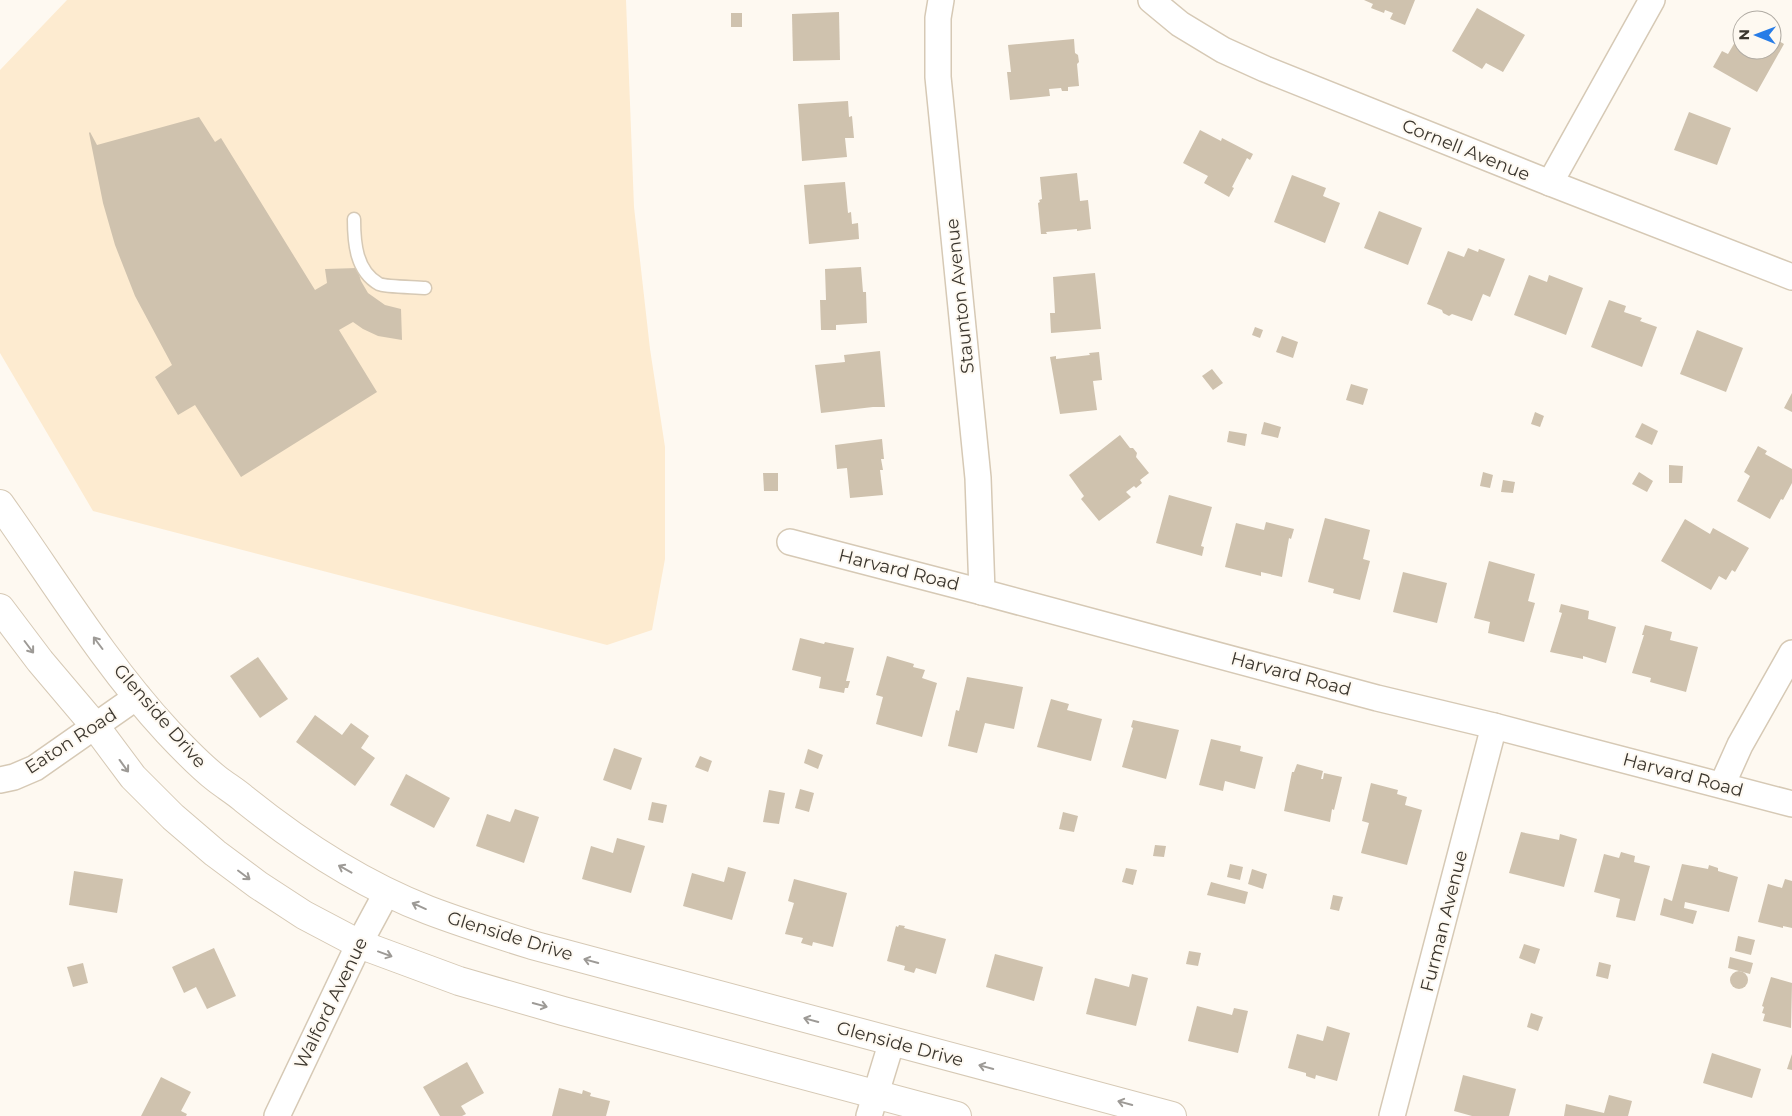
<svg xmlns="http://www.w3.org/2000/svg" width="1792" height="1116" font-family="Montserrat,sans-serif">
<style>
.built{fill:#fdebd0}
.building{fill:#cfc2ae}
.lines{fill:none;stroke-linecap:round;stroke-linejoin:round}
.lane-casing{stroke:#d6c9b5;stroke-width:15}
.street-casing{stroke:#d6c9b5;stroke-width:28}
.primary-casing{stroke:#d6c9b5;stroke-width:30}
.lane{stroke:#fff;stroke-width:12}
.street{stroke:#fff;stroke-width:25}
.primary{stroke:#fff;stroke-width:28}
.oneway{stroke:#9d9a96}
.labels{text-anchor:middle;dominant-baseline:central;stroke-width:4;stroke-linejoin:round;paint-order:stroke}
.street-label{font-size:18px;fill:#3b362e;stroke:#fef9f1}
</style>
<rect width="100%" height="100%" fill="#fef9f1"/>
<path class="built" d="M67,0h559l8,207 16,142 15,98v112l-13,71 -45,15 -514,-134 -93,-158v-283z"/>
<g class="building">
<path d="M1364,0h51l-10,25 -15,-6 3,-6 -8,-3 -1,3 -13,-5 2,-4z"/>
<path d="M1477,8l48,27 -22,37 -17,-9 -4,6 -30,-18z"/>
<path d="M839,12l1,48 -47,1 -1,-47z"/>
<rect x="731" y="13" width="11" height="14"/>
<path d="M1742,30v20h30v-13l12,7 -27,48 -44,-25 9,-16 6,3z"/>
<path d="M1074,39l1,14 3,2 1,7 -2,2 2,22 -11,1v4h-6l-1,-3 -12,1 1,7 -40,4 -3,-28h4l-3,-27z"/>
<path d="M848,101l1,16 3,-1 2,22h-9l2,19 -45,4 -4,-57z"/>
<path d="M1689,112l42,16 -14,37 -43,-15z"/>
<path d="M199,117l16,25 6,-4 94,152 12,-7 -2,-14 32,-1 4,13 7,12 17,12 16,4 1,31 -24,-4 -15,-7 -10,-7 -14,8 38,62 -136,85 -46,-72 -17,10 -23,-38 17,-12 -37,-69 -20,-51 -12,-42 -14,-70 1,-1 7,13z"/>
<path d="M1200,130l21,11 1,-3 31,16 -3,6 -3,-2 -15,29 2,1 -5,9 -25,-14 4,-7 -25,-13z"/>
<path d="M1077,173l3,28 8,-1 3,29 -14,2v-2l-31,3 1,2h-6l-3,-31 2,-1 -1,-2 3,-1 -2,-22z"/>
<path d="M1292,175l34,13 -3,8 17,7 -15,40 -51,-21z"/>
<path d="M845,182l3,31 3,-1 1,12 6,-1 1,16 -50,5 -5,-59z"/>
<path d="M1379,211l43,17 -14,37 -44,-17z"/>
<path d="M1468,248l10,4 1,-3 26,10 -15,38 -7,-3 -11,27 -20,-7 -3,2 -6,-3 -1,-3 -15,-6 21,-53 16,6z"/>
<path d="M861,267l2,25h3l1,31 -31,2v5h-15l-1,-30h6l-1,-31z"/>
<path d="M1095,273l6,56 -50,4 -1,-20h5l-2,-36z"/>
<path d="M1529,275l18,7 2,-7 34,13 -17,47 -52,-20z"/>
<path d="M1609,300l17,6 -2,6 18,6 -2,3 17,6 -15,40 -51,-20z"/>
<path d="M1255,327l8,3 -3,8 -8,-3z"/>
<path d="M1697,330l46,18 -17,44 -46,-18z"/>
<path d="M1282,336l16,6 -5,16 -17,-6z"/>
<path d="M880,351l5,56h-12l-52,6 -6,-48 30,-3 -1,-7z"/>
<path d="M1099,352l3,28 -9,1 4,29 -37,4 -10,-57 6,-1v3l34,-4 -1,-2z"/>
<path d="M1212,369l11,14 -10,7 -11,-14z"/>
<path d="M1351,384l17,5 -5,16 -17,-5z"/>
<path d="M1792,393v19l-8,-4z"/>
<path d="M1535,412l9,4 -4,11 -9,-3z"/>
<path d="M1264,422l17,5 -3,11 -17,-4z"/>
<path d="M1642,423l16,8 -6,14 -17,-8z"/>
<path d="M1229,431l18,3 -2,12 -18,-4z"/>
<path d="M1120,435l10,13h3l4,5 -1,4 13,16 -9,7 2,3 -6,5 -2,-2 -8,6 5,5 -32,24 -18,-22 3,-3 -15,-21z"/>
<path d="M882,439l2,20h-3l2,11h-3l3,25 -33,3 -3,-30 -10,1 -2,-24z"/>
<path d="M1758,446l9,5 -2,3 27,15v14l-9,17 -2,-1 -11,20 -33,-18 13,-25 -6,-4z"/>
<path d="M1669,465l14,1 -1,17h-13z"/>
<path d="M1483,472l10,3 -3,13 -10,-2z"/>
<path d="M1639,472l14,9 -6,11 -15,-8z"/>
<path d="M763,473h15v18h-14z"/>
<path d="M1503,480l12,2 -2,11 -12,-1z"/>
<path d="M1169,495l43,12 -11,39 3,1 -2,9 -46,-13z"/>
<path d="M1325,518l45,12 -7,29 7,2 -10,39 -27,-7 1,-4 -26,-7z"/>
<path d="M1685,519l25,15 3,-6 36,20 -14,24 -3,-2 -6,10 -7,-4 -8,14 -50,-29z"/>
<path d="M1266,522l28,7 -3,10 -2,-1 -7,39 -21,-5v4l-36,-9 11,-44 28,7z"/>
<path d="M1489,561l46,13 -7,27 7,2 -11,39 -36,-9 2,-11 -16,-4z"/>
<path d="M1403,572l44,11 -10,40 -44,-11z"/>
<path d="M1561,604l28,7 -1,8 28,8 -10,36 -23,-7v3l-33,-7 12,-39 -3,-1z"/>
<path d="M1645,625l27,7 -2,8 28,7 -12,45 -36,-10 1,-4 -19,-5 12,-38h-2z"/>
<path d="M800,638l24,6 1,-2 29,6 -8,33h4l-2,7h-3l-1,5 -25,-5 2,-11 -29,-7z"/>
<path d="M887,656l27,8 -1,3 12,3 -3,8 15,5 -15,54 -46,-13 7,-27 -7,-2z"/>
<path d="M258,657l30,42 -28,19 -30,-42z"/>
<path d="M967,677l56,10 -9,42 -29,-6 -8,30 -29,-7 8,-36 3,1z"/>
<path d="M1051,699l18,5 -2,6 35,9 -11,42 -54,-14z"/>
<path d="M315,715l27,20 9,-12 18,13 -8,12 14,10 -20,28 -59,-44z"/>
<path d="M1133,720l46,10 -13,49 -44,-12 11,-39 -2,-1z"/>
<path d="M1211,739l30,7 -1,5 23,6 -8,32 -30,-8 -2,10 -24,-6z"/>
<path d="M614,748l28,10 -11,32 -28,-10z"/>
<path d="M808,749l15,6 -5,14 -14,-6z"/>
<path d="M700,756l12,5 -4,11 -13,-5z"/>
<path d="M1297,764l26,7 -2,8h2l1,-6 18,4 -8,33 -2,-1 -2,13 -46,-11 8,-39h2z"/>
<path d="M406,774l44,24 -16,30 -44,-23z"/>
<path d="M1371,783l27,7 -1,4 10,3 -2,8 17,5 -15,55 -46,-12 8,-30 -7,-2z"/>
<path d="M800,789l14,4 -5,19 -14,-4z"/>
<path d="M769,790l16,3 -6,31 -16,-2z"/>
<path d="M652,802l15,3 -4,18 -15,-3z"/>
<path d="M515,809l24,8 -15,46 -48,-17 11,-32 23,8z"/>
<path d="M1063,812l15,4 -4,16 -15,-3z"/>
<path d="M1521,832l38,8 1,-6 17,5 -13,48 -55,-14z"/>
<path d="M617,838l28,8 -14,47 -49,-14 9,-33 22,7z"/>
<path d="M1155,845l11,1 -2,11 -11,-1z"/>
<path d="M1621,852l14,4 -1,6 16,4 -15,55 -19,-4 4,-18 -26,-7 10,-38 15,4z"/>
<path d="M1230,864l13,3 -3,13 -13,-3z"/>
<path d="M1682,864l26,5 1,-4 9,3v3l20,6 -9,35 -44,-10 -1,6 13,3 -4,13 -33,-9 4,-17 8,3z"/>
<path d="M728,867l18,5 -14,48 -49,-14 9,-33 32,9z"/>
<path d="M1126,868l11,2 -4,15 -11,-3z"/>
<path d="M1252,869l15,5 -4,15 -15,-5z"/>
<path d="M74,871l49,8 -6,34 -48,-8z"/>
<path d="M794,879l53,14 -14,54 -20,-5 -1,4 -11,-3 2,-5 -18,-4 9,-31 -6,-2z"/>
<path d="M1785,879l7,2v47l-9,-2v2l-25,-6 10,-38 14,4z"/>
<path d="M1211,882l37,10 -3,12 -38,-9z"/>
<path d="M1333,895l10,2 -4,14 -9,-2z"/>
<path d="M899,925l6,1 -1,2 42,11 -10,35 -20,-6 -2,5 -10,-3 1,-4 -18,-5 9,-35 2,1z"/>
<path d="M1738,936l17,4 -4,15 -16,-4z"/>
<path d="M1524,944l16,5 -5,15 -16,-6z"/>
<path d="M214,948l22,48 -29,13 -11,-22 -12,6 -12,-26z"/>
<path d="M1189,951l12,2 -3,13 -12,-2z"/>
<path d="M995,954l48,13 -9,34 -48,-14z"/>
<path d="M1730,957l23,6 -3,11 -22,-6z"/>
<path d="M1599,962l12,3 -3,14 -12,-3z"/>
<path d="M83,963l5,20 -15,4 -6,-20z"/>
<circle cx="1739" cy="980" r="9"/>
<path d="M1132,974l16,4 -12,48 -50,-12 9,-36 34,9z"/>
<path d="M1771,977l21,6 -1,45 -28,-7 2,-7 -3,-1 2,-6 -2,-1z"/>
<path d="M1197,1006l35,9 2,-7 14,3 -10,42 -50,-12z"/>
<path d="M1531,1013l12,4 -5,14 -11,-4z"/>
<path d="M1327,1026l23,7 -13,48 -21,-6 -1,4 -9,-3v-3l-18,-5 9,-34 26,7z"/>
<path d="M1712,1053l49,16 -9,29 -49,-15z"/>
<path d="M1792,1054v16l-5,-1z"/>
<path d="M467,1062l17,31 -23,13 5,8 -4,2h-22l-17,-29z"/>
<path d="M1463,1075l53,14 -7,27h-37l-18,-5z"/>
<path d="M161,1077l30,15 -10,19 6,3 -1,2h-45z"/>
<path d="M559,1088l23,6 1,-4 8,3 -1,3 20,5 -4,15h-54z"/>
<path d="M1609,1095l23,6 -4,15h-64l2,-12 38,9z"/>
</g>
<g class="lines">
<defs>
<path id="lane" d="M354,219c0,24 2,52 25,65 7,3 37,3 46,4"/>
<g id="street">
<path d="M941,0l-3,18v59l40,401 4,114"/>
<path d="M1151,0l29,24 43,26 42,19 285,114 242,94"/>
<path d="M1550,183l102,-183"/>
<path d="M790,542l192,50 395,106 117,28 298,78"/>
<path d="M0,780l14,-3 21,-9 103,-72"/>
<path d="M1722,785l18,-40 52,-92"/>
<path d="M277,1116l82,-172 28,-52"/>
<path d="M869,1116l23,-75"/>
<path d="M1392,1116l102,-390"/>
</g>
<g id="primary">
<path d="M0,504c54,76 104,159 168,228 15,16 31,33 49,47 9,7 19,13 27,20 56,45 117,85 184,111 34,13 69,24 104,35l640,171"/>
<path d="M0,608l40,53 55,65 38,51 40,40 42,36 43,32 46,30 55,29 100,37 104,30 394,105"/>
</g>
</defs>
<use href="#lane" class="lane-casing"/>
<use href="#street" class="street-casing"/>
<use href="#primary" class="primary-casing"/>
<use href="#lane" class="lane"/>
<use href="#street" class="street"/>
<use href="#primary" class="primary"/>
</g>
<defs><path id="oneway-shaft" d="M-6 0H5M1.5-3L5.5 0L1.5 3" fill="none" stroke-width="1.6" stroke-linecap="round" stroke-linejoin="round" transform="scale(1.25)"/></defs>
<g class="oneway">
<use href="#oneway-shaft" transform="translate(98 643) rotate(-127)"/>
<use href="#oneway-shaft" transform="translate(29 647) rotate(53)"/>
<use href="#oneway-shaft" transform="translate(124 766) rotate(54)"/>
<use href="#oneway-shaft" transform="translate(345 869) rotate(-151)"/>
<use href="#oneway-shaft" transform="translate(244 875) rotate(37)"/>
<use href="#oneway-shaft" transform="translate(419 906) rotate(-156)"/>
<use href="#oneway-shaft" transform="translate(385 954) rotate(20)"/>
<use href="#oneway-shaft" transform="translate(591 961) rotate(-165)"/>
<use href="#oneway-shaft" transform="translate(540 1005) rotate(15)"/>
<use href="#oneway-shaft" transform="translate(811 1020) rotate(-165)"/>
<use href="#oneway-shaft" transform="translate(986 1067) rotate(-165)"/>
<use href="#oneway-shaft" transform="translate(1125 1103) rotate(-165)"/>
</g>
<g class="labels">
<g class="street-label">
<text transform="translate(1466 150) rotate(22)">Cornell Avenue</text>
<text transform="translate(960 296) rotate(-96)">Staunton Avenue</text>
<text transform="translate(899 570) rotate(14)">Harvard Road</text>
<text transform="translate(1291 674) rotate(15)">Harvard Road</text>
<text transform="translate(160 716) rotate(49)">Glenside Drive</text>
<text transform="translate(71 741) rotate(-33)">Eaton Road</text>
<text transform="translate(1683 775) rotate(15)">Harvard Road</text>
<text transform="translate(1444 921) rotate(-76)">Furman Avenue</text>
<text transform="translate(510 936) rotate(17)">Glenside Drive</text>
<text transform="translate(331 1003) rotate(-64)">Walford Avenue</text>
<text transform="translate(900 1044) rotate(15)">Glenside Drive</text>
</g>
</g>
<g transform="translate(1757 35) rotate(271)"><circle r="24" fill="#fef9f1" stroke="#b0aba3"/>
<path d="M0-4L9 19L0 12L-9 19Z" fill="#277ce7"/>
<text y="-8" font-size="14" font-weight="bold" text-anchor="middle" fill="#3b362e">N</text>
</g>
</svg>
